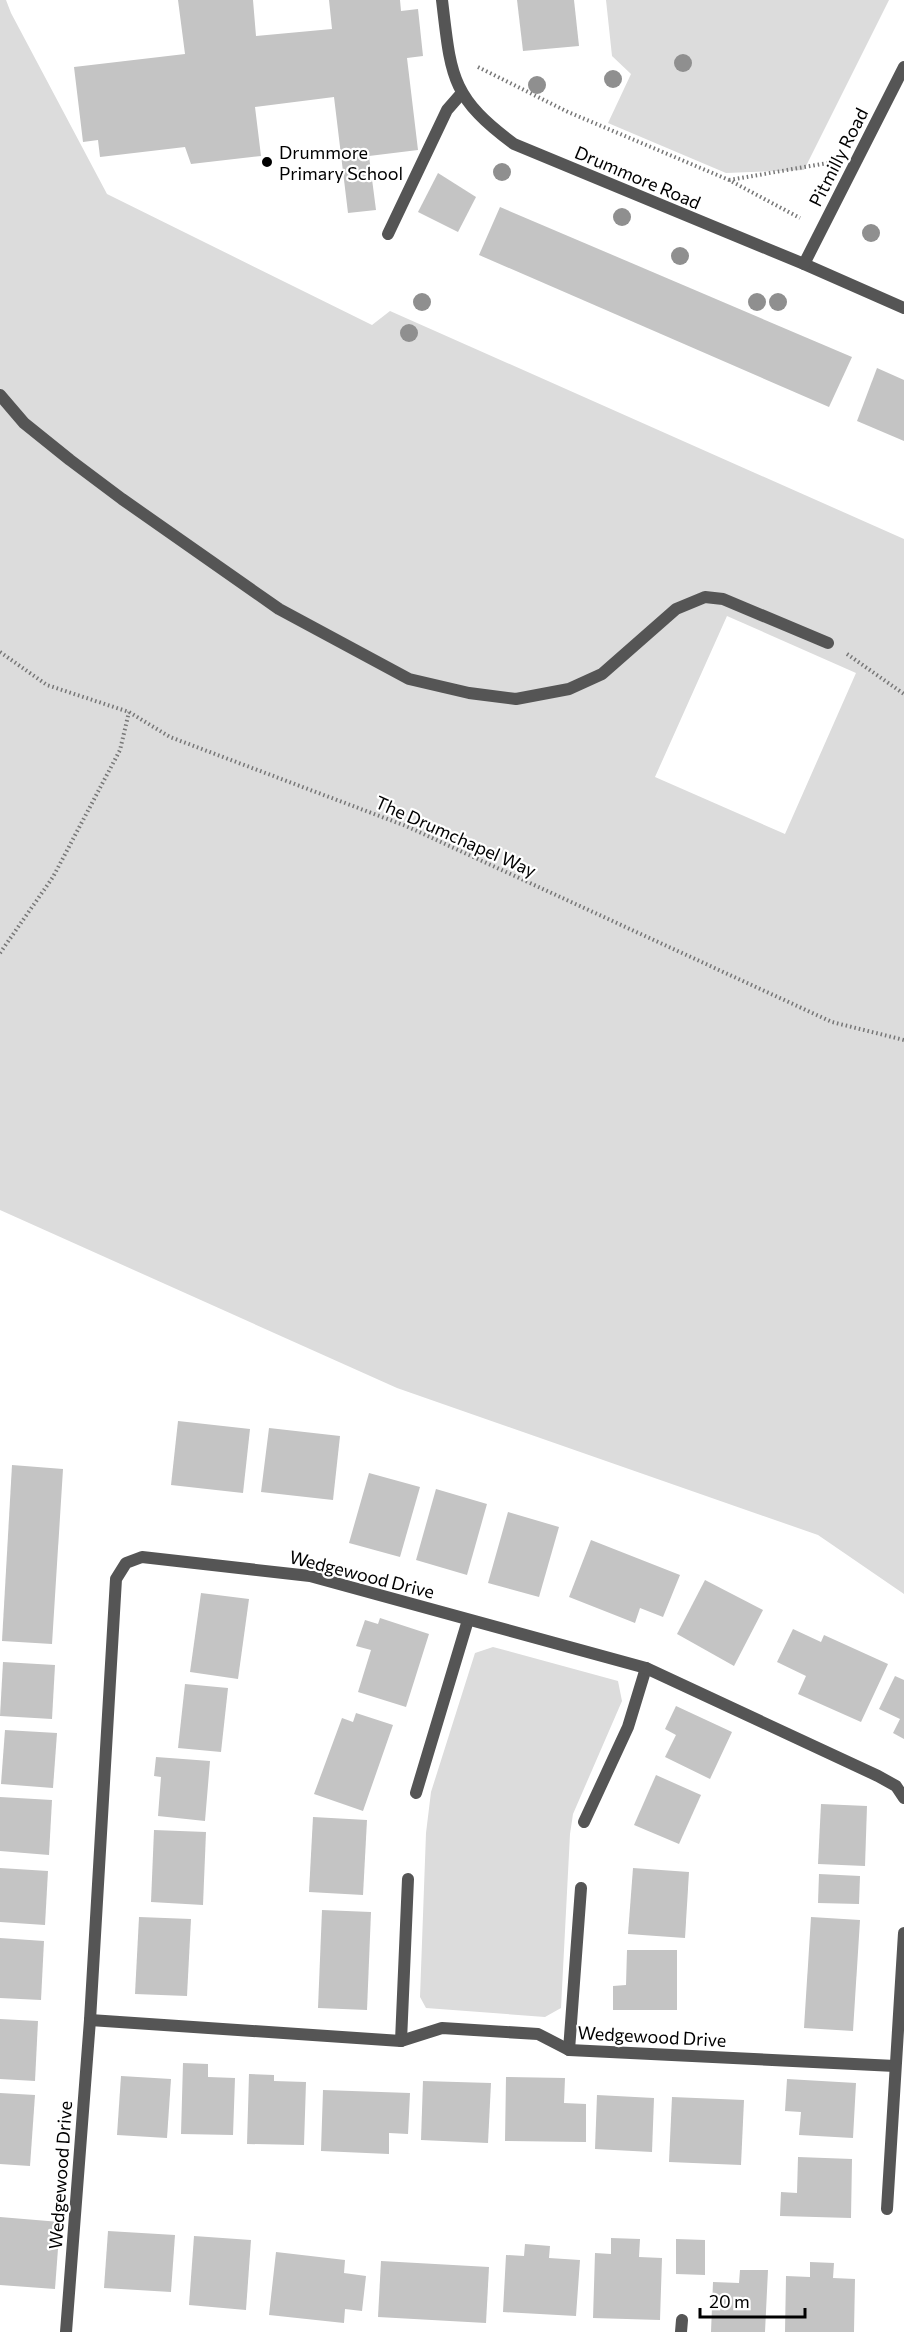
<svg xmlns="http://www.w3.org/2000/svg" width="904" height="2332" font-family="Commissioner,sans-serif">
<style>
.green{fill:#dcdcdc;fill-rule:evenodd}
.building{fill:#c4c4c4}
.lines{fill:none;stroke-linecap:round;stroke-linejoin:round}
.path{stroke:#777;stroke-width:4;stroke-dasharray:1.5 3;stroke-linecap:butt}
.lane{stroke:#555;stroke-width:12}
.street{stroke:#555;stroke-width:12}
.tree{fill:#8f8f8f}
.poi-dot{fill:#000;stroke:#fff;stroke-width:2}
.labels{text-anchor:middle;dominant-baseline:central;stroke-width:4.5;stroke-linejoin:round;paint-order:stroke}
.poi-label{font-size:18px;fill:#000;stroke:#fff;text-anchor:start}
.street-label{font-size:18px;fill:#000;stroke:#fff}
</style>
<rect width="100%" height="100%" fill="#fff"/>
<g class="green">
<path d="M0,0h6l5,13 96,181 265,131 18,-14 514,228v1055l-86,-59 -421,-147 -397,-178zM727,616l129,57 -71,161 -130,-57z"/>
<path d="M606,0h283l-85,170 -78,3 -118,-50 23,-49 -19,-18z"/>
<path d="M493,1647l125,34 4,20 -49,113 -3,20 -9,174 -16,9 -119,-9 -6,-11 6,-164 5,-41 44,-139z"/>
</g>
<g class="building">
<path d="M178,0h75l3,36 76,-7 -3,-29h71l1,11 17,-2 5,47 -16,2 11,92 -49,6 7,54 -28,3 -14,-116 -79,10 6,49 -70,8 -6,-17 -85,10 -2,-17 -15,2 -9,-75 111,-13z"/>
<path d="M517,0h57l5,46 -56,5z"/>
<path d="M438,173l38,24 -18,35 -40,-20z"/>
<path d="M500,207l352,150 -23,50 -350,-152z"/>
<path d="M877,368l27,12v61l-47,-20z"/>
<path d="M178,1421l72,8 -7,64 -72,-8z"/>
<path d="M269,1428l71,8 -7,64 -72,-8z"/>
<path d="M12,1465l51,4 -11,175 -50,-3z"/>
<path d="M369,1473l51,14 -20,70 -51,-14z"/>
<path d="M436,1489l51,15 -20,71 -51,-15z"/>
<path d="M508,1512l51,15 -20,70 -51,-14z"/>
<path d="M591,1540l89,35 -17,42 -23,-9 -5,15 -66,-26z"/>
<path d="M705,1580l58,30 -29,56 -57,-32z"/>
<path d="M201,1593l48,6 -11,80 -48,-7z"/>
<path d="M380,1618l49,16 -23,73 -48,-15 13,-42 -15,-4 9,-26 13,4z"/>
<path d="M793,1629l28,13 3,-7 64,29 -27,58 -63,-28 8,-18 -29,-14z"/>
<path d="M3,1662l52,3 -3,54 -52,-3z"/>
<path d="M895,1676l9,4v59l-11,-6 7,-14 -21,-10z"/>
<path d="M185,1684l43,4 -7,64 -43,-4z"/>
<path d="M676,1706l56,26 -22,47 -45,-22 11,-22 -11,-6z"/>
<path d="M356,1713l37,12 -30,86 -49,-17 28,-76 11,4z"/>
<path d="M5,1730l52,3 -4,55 -52,-4z"/>
<path d="M156,1757l54,4 -5,60 -47,-5 3,-39 -7,-1z"/>
<path d="M656,1775l45,20 -22,49 -45,-19z"/>
<path d="M0,1797l52,3 -3,55 -49,-4z"/>
<path d="M821,1804l46,2 -2,60 -47,-2z"/>
<path d="M313,1817l54,3 -4,75 -54,-3z"/>
<path d="M154,1830l52,2 -3,73 -52,-3z"/>
<path d="M0,1868l48,3 -3,54 -45,-3z"/>
<path d="M633,1868l56,4 -4,66 -57,-4z"/>
<path d="M819,1874l41,2 -1,28 -41,-1z"/>
<path d="M322,1910l49,2 -4,98 -49,-2z"/>
<path d="M139,1917l52,2 -4,77 -52,-2z"/>
<path d="M811,1917l49,3 -7,111 -49,-3z"/>
<path d="M0,1938l44,3 -3,59 -41,-2z"/>
<path d="M627,1950h50v60h-64v-24l13,-1z"/>
<path d="M0,2019l38,2 -3,60 -35,-2z"/>
<path d="M183,2063l25,1v13l27,1 -2,57 -52,-1z"/>
<path d="M249,2074l25,1v6l32,1 -2,63 -57,-1z"/>
<path d="M121,2076l50,3 -4,59 -50,-3z"/>
<path d="M506,2077l59,1 -1,25 22,1v38l-81,-1z"/>
<path d="M787,2079l69,4 -3,55 -54,-3 2,-23 -16,-1z"/>
<path d="M423,2081l68,2 -3,60 -67,-3z"/>
<path d="M323,2090l87,3 -2,41 -19,-1v21l-68,-3z"/>
<path d="M0,2093l35,2 -5,71 -30,-2z"/>
<path d="M597,2095l57,3 -2,54 -57,-3z"/>
<path d="M672,2097l72,3 -3,65 -72,-3z"/>
<path d="M798,2157l54,2 -1,59 -71,-2 1,-24 16,1z"/>
<path d="M0,2217l60,5 -5,67 -55,-4z"/>
<path d="M108,2231l67,4 -4,57 -67,-4z"/>
<path d="M194,2236l57,4 -5,70 -57,-5z"/>
<path d="M611,2238l29,1 -1,18 23,1 -2,62 -67,-2 2,-65 16,1z"/>
<path d="M676,2239l29,1v35l-29,-1z"/>
<path d="M525,2244l25,2 -1,12 31,2 -4,56 -73,-4 3,-57 18,1z"/>
<path d="M276,2252l69,8 -1,13 22,3 -4,35 -17,-2 -1,14 -75,-8z"/>
<path d="M381,2261l108,6 -3,56 -108,-6z"/>
<path d="M810,2262l24,1 -1,15 22,1 -1,53h-69l1,-56 24,1z"/>
<path d="M740,2270h28l-3,62h-54l2,-50 26,1z"/>
</g>
<g class="lines">
<g class="path">
<path d="M478,67l90,45 161,68 71,38"/>
<path d="M729,180l99,-17"/>
<path d="M0,652l47,33 82,27 41,25 236,89 426,196 72,18"/>
<path d="M847,654l57,40"/>
<path d="M0,953l53,-76 67,-127 9,-38"/>
</g>
<g class="lane">
<path d="M388,234l59,-124 14,-16"/>
<path d="M0,395l24,28 46,37 52,39 157,110 130,70 60,14 47,6 53,-10 33,-15 74,-65 29,-12 18,2 105,44"/>
<path d="M416,1793l52,-173"/>
<path d="M584,1822l44,-95 18,-59"/>
<path d="M401,2041l7,-162"/>
<path d="M569,2050l12,-162"/>
</g>
<g class="street">
<path d="M442,0c9,75 8,97 72,144l290,120 100,44"/>
<path d="M804,264l100,-197"/>
<path d="M90,2020l311,21 41,-13 96,6 31,16 326,16"/>
<path d="M887,2209l17,-276"/>
<path d="M66,2332l24,-312 26,-441 10,-16 16,-6 168,19 336,92 232,108 18,10 8,12"/>
<path d="M681,2332l1,-12"/>
</g>
</g>
<g class="tree">
<circle cx="683" cy="63" r="9"/>
<circle cx="613" cy="79" r="9"/>
<circle cx="537" cy="85" r="9"/>
<circle cx="502" cy="172" r="9"/>
<circle cx="622" cy="217" r="9"/>
<circle cx="871" cy="233" r="9"/>
<circle cx="680" cy="256" r="9"/>
<circle cx="422" cy="302" r="9"/>
<circle cx="757" cy="302" r="9"/>
<circle cx="778" cy="302" r="9"/>
<circle cx="409" cy="333" r="9"/>
</g>
<circle class="poi-dot" cx="267" cy="162" r="6"/>
<g class="labels">
<g class="poi-label">
<text x="279" y="152">Drummore<tspan x="279" dy="21">Primary School</tspan></text>
</g>
<g class="street-label">
<text transform="translate(838 157) rotate(-63)">Pitmilly Road</text>
<text transform="translate(638 177) rotate(23)">Drummore Road</text>
<text transform="translate(456 836) rotate(24)">The Drumchapel Way</text>
<text transform="translate(362 1574) rotate(14)">Wedgewood Drive</text>
<text transform="translate(652 2036) rotate(3)">Wedgewood Drive</text>
<text transform="translate(60 2175) rotate(-86)">Wedgewood Drive</text>
</g>
</g>
<path d="M700 2308v9h105v-9" fill="none" stroke="#000000" stroke-width="3"/>
<text x="709" y="2308" font-size="18" fill="#000000" stroke="#ffffff" stroke-width="4.5" paint-order="stroke">20 m</text>
</svg>
